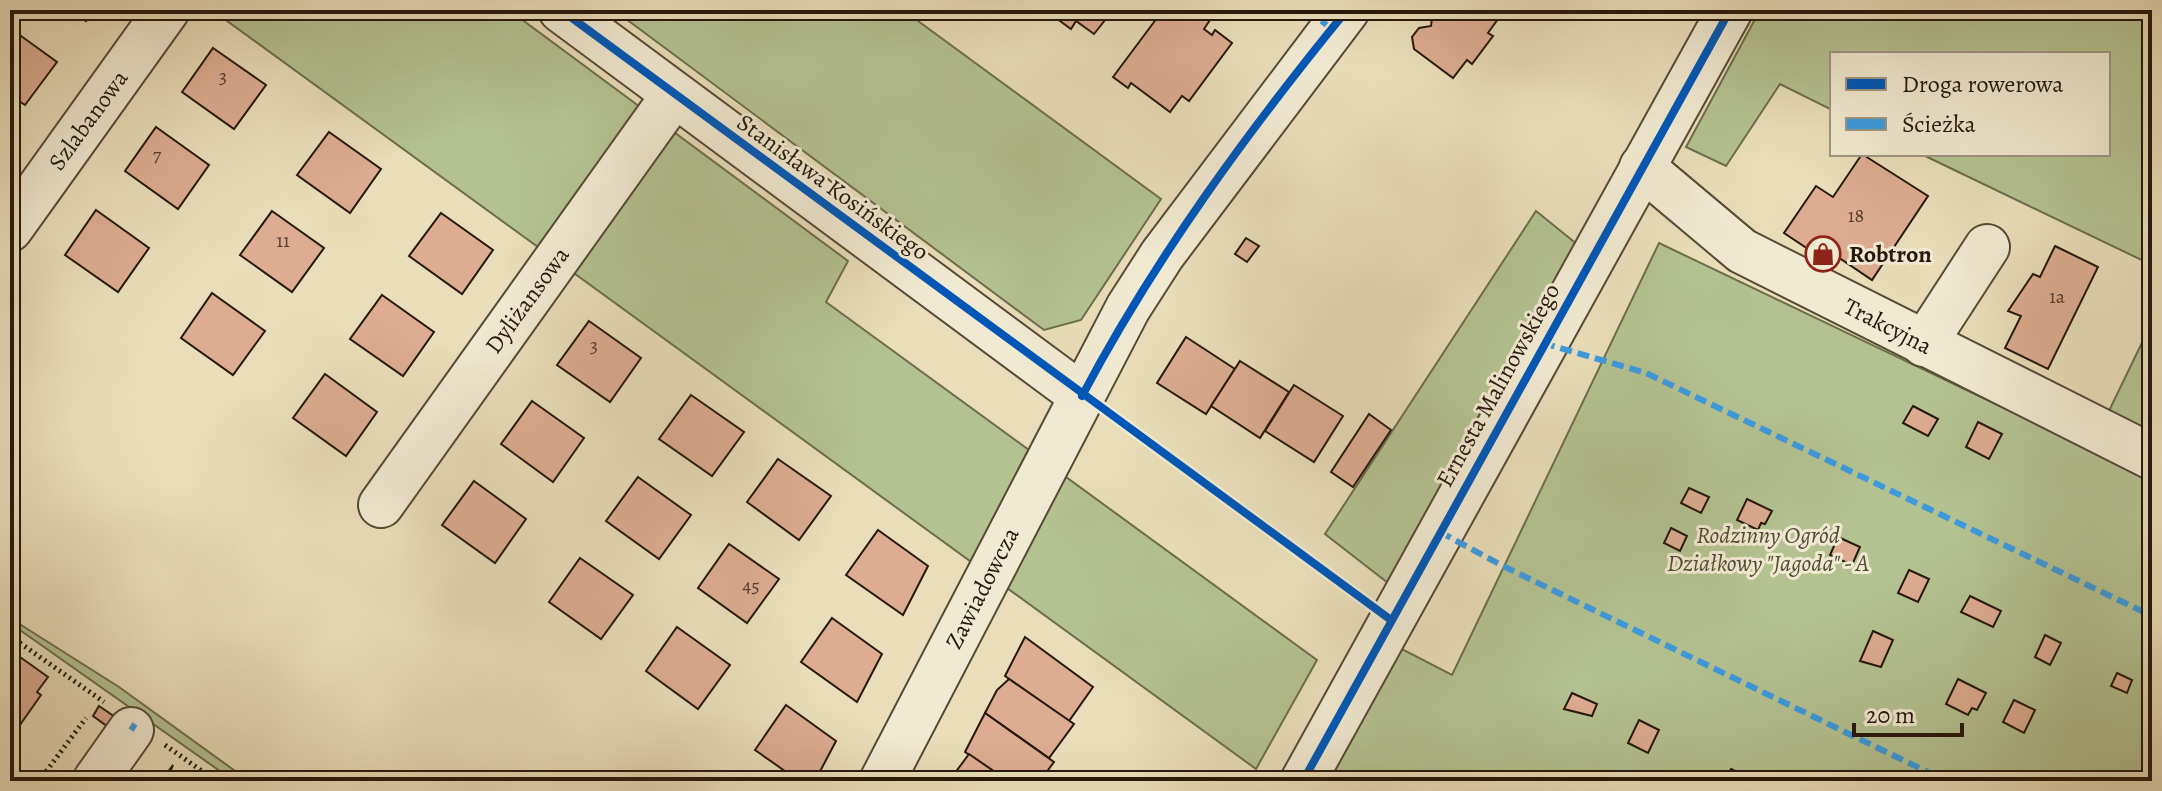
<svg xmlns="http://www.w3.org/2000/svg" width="2162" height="791" font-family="Alegreya,serif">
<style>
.green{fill:#b4c291;stroke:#6c6d4e;stroke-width:2}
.building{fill:#ddac91;stroke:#25180c;stroke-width:2}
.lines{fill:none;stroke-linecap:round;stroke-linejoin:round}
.minor-casing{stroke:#564a37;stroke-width:48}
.path{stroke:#25180c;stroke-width:5;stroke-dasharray:2 4;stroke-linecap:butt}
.minor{stroke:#f1ead2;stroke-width:44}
.quiet{stroke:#3c9ade;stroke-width:6;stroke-dasharray:12 6;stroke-linecap:butt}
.cycleway-casing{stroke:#f1ead2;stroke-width:13}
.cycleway{stroke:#0057b8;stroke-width:8}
.labels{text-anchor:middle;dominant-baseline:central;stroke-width:6;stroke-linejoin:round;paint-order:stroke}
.number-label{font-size:20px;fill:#533d2d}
.street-label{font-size:24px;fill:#25180c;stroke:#f1ead2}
.poi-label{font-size:24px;font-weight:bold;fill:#25180c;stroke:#f1ead2;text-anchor:start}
.park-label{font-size:24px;font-style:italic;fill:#504b34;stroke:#f1ead2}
</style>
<rect width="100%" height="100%" fill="#e9deb9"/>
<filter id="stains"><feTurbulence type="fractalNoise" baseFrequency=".0025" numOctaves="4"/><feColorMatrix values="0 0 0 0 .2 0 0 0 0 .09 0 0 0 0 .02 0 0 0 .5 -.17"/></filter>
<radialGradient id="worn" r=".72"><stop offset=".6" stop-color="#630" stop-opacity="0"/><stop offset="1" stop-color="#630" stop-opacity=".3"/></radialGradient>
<g class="green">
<path d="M212,10h297l339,251 -22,41 491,358 -61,109z"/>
<path d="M614,10h289l258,189 -80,121 -37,10z"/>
<path d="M1760,10h392v255l-231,-111h187v-100h-276v56l-52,-26 -54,82 -40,-19z"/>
<path d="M1536,211l42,34 -190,338 -63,-49z"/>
<path d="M1659,243l493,236v302h-827l75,-133 52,27z"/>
<path d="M2152,322v121l-47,-24z"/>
<path d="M10,618l109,69 130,94h-15l-224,-158z"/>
</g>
<g class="building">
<path d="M70,10h24l-8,11z"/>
<path d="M1045,10h68l-19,24 -18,-13 -5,8z"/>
<path d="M1163,10h35l12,10 -6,9 8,6 3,-5 17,13 -43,58 -7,-5 -12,16 -39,-29 -3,5 -15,-11z"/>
<path d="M1433,10h53l12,9 -10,14 5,3 -21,28 -5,-4 -14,18 -39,-29 -2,-12 7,-9 12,-2z"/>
<path d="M10,28l47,34 -32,43 -15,-10z"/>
<path d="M213,48l53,37 -32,44 -52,-37z"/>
<path d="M156,127l53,38 -31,44 -53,-38z"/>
<path d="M329,132l52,37 -31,44 -53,-38z"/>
<path d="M1862,154l66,42 -56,84 -40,-27 -6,8 -42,-28 32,-47 17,11z"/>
<path d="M96,210l53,38 -31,44 -53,-37z"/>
<path d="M272,211l52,37 -32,44 -52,-37z"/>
<path d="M441,213l52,37 -31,44 -53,-38z"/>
<path d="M1246,238l13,8 -12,16 -12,-8z"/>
<path d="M2055,246l43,21 -50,102 -43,-21 16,-32 -13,-5 25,-37 7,3z"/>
<path d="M212,293l53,38 -32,44 -52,-37z"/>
<path d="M382,295l52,37 -31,44 -53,-37z"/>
<path d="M589,321l52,37 -31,44 -53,-37z"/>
<path d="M1186,337l49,32 -29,45 -49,-31z"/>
<path d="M1240,361l49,31 -29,46 -49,-32z"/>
<path d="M325,374l52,38 -31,44 -53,-38z"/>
<path d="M1294,385l49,31 -29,46 -49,-31z"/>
<path d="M691,395l53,37 -32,44 -53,-37z"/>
<path d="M532,401l52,37 -31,44 -52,-38z"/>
<path d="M1913,406l25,13 -10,17 -25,-13z"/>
<path d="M1369,414l22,16 -38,57 -22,-15z"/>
<path d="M1978,422l24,12 -13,25 -23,-12z"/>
<path d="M778,459l53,37 -32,44 -52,-38z"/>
<path d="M638,477l53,38 -32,44 -53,-38z"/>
<path d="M474,481l52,38 -31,44 -53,-38z"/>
<path d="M1689,488l20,9 -8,16 -20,-10z"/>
<path d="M1747,499l25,12 -7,13 -4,-1 -3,7 -21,-10z"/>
<path d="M1671,528l16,8 -7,15 -16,-8z"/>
<path d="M878,530l50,36 -25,49 -57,-40z"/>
<path d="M1838,537l22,10 -8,18 -22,-10z"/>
<path d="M729,544l50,35 -32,44 -49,-35z"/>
<path d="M580,558l53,37 -32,44 -52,-37z"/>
<path d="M1909,570l20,9 -11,23 -20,-9z"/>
<path d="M1970,596l31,15 -8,16 -32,-15z"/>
<path d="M832,618l50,36 -25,48 -56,-40z"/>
<path d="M677,627l53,38 -32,44 -52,-38z"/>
<path d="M1873,631l20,9 -12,27 -21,-6z"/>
<path d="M2045,635l16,8 -11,22 -15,-8z"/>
<path d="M1025,637l68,50 -24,34 -64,-45z"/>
<path d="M20,657l28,20 -11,15 4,3 -31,44v-79l6,4z"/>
<path d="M2117,673l15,7 -5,13 -16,-7z"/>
<path d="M1009,679l65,45 -25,34 -64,-45 12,-23z"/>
<path d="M1958,679l28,14 -9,17 -5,-2 -4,7 -22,-11z"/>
<path d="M1572,693l25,11 -5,12 -28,-7z"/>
<path d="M2014,700l21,10 -11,23 -21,-11z"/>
<path d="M786,705l50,36 -21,40h-16l-44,-31z"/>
<path d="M99,706l19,13 -7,10 -18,-13z"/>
<path d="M985,713l69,49 -14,19h-32l-43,-29z"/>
<path d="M1639,720l20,10 -11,23 -20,-10z"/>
<path d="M969,754l39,27h-59z"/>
<path d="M173,765l-3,7 13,9h-22z"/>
<path d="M1731,769l18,9 -1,3h-23z"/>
</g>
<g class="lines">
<defs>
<g id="minor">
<path d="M561,10l521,386"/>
<path d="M1642,167l100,84 410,206"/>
<path d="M10,229l157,-219"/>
<path d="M1924,344l63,-97"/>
<path d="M381,505l293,-410"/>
<path d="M95,781l36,-51"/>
<path d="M882,781l246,-473 34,-53 185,-245"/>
<path d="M1303,781l427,-771"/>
</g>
</defs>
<use href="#minor" class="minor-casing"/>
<g class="path">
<path d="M10,636l94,66"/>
<path d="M165,745l51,36"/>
<path d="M39,781l47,-63"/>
</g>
<use href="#minor" class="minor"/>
<g class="quiet">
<path d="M1307,10l25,19"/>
<path d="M1543,343l103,30 506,243"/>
<path d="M1440,532l63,34 443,215"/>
<path d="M131,730l4,-6"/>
</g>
<defs>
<g id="cycleway">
<path d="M561,10l830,610"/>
<path d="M1082,396c73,-138 166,-265 265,-386"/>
<path d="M1303,781l427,-771"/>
</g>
</defs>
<use href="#cycleway" class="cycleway-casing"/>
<use href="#cycleway" class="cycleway"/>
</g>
<defs>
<symbol id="shop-ring" viewBox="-11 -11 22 22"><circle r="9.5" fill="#f1ead2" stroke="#8f2418" stroke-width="1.5"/><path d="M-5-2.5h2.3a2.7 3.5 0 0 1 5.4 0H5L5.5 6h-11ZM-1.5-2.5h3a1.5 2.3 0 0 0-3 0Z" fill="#8f2418"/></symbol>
</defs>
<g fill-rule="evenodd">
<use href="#shop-ring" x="1803" y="234" width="40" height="40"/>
</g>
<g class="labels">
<g class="number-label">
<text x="223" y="76">3</text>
<text x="157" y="154">7</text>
<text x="1856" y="215">18</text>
<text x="283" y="240">11</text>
<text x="2057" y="296">1a</text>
<text x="594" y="345">3</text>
<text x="751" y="585">45</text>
</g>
<g class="street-label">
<text transform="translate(88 120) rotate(-54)">Szlabanowa</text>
<text transform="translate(833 187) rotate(36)">Stanisława Kosińskiego</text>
<text transform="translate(527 300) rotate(-54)">Dyliżansowa</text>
<text transform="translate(1888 326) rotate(27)">Trakcyjna</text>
<text transform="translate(1498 385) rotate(-61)">Ernesta Malinowskiego</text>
<text transform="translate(982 588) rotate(-63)">Zawiadowcza</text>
</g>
<g class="poi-label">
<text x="1849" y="254">Robtron</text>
</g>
<g class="park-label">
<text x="1768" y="535">Rodzinny Ogród<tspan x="1768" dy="28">Działkowy "Jagoda" - A</tspan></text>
</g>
</g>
<rect width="2162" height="791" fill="none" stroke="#e9deb9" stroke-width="40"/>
<rect x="12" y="12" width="2138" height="767" fill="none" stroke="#25180c" stroke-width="4"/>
<rect x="20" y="20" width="2122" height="751" fill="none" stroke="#25180c" stroke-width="2"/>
<rect x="1830" y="52" width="280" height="104" fill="#f1ead2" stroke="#9f9683" stroke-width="2"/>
<rect x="1846" y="78" width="40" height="12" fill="#0057b8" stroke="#9f9683" stroke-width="2"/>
<text x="1902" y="92" font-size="24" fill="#25180c">Droga rowerowa</text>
<rect x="1846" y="118" width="40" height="12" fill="#3c9ade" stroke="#9f9683" stroke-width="2"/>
<text x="1902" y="132" font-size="24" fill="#25180c">Ścieżka</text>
<path d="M1854 723v12h108v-12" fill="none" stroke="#25180c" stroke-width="4"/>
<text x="1866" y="723" font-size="24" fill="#25180c" stroke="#f1ead2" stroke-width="6" paint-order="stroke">20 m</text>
<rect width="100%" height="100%" filter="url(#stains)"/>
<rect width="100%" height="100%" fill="url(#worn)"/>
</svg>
